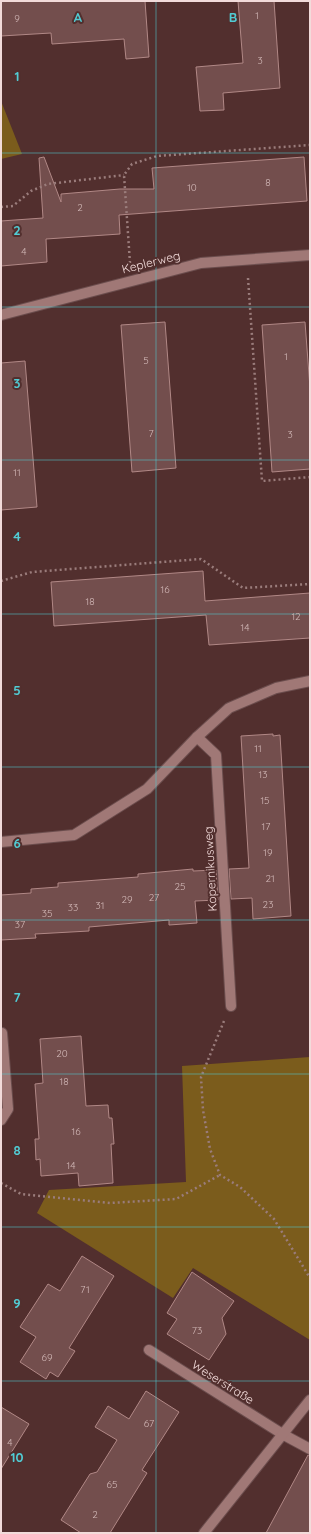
<svg xmlns="http://www.w3.org/2000/svg" width="311" height="1534" font-family="Quicksand,sans-serif">
<style>
.green{fill:#7b5c1c}
.building{fill:#734e4d;stroke:#b18886}
.lines{fill:none;stroke-linecap:round;stroke-linejoin:round}
.minor-casing{stroke:#6b4d4d;stroke-width:12}
.path{stroke:#9a7c7b;stroke-width:2.5;stroke-dasharray:2 3;stroke-linecap:butt}
.minor{stroke:#a07876;stroke-width:10}
.grid{fill:none;stroke:#51ccd4;stroke-width:1;stroke-opacity:0.55}
.labels{text-anchor:middle;dominant-baseline:central;stroke-width:4;stroke-linejoin:round;paint-order:stroke}
.number-label{font-size:10px;fill:#d2b8b7}
.street-label{font-size:12px;fill:#f2dbda;stroke:#522f2e}
.grid-label{font-size:13px;text-anchor:middle;font-weight:bold;fill:#51ccd4;stroke:#522f2e;stroke-width:4;stroke-linejoin:round;paint-order:stroke}
</style>
<rect width="100%" height="100%" fill="#522f2e"/>
<g class="green">
<path d="M1,101l21,53 -21,5z"/>
<path d="M310,1057v283l-117,-72 -20,30 -136,-85 12,-23 137,-8 -4,-116z"/>
</g>
<g class="building">
<path d="M1,1h144l4,56 -23,2 -2,-20 -72,5 -1,-11 -50,3z"/>
<path d="M238,1h36l6,87 -57,5 1,17 -24,1 -4,-44 47,-4z"/>
<path d="M44,157l17,45v-8l59,-5h34l-2,-21 152,-11 3,44 -188,14 1,19 -74,5 1,23 -46,4v-45l42,-3 -4,-60z"/>
<path d="M165,322l11,146 -44,4 -11,-147z"/>
<path d="M305,322l5,66v81l-38,3 -10,-147z"/>
<path d="M25,361l12,146 -36,3v-147z"/>
<path d="M203,571l2,30 105,-8v45l-101,7 -3,-30 -152,11 -3,-44z"/>
<path d="M273,734v2l7,-1 11,181 -38,3 -1,-21 -21,1 -2,-30 20,-1 -8,-132z"/>
<path d="M193,869v2l23,-1 2,30 -23,1 2,22 -28,2v-5l-80,7v4l-54,3 1,4 -35,2v-45l30,-2v-4l27,-2v-4l80,-6v-3z"/>
<path d="M81,1036l5,70 22,-1 1,13h3l2,26h-3l2,39 -34,3 -1,-13 -37,3 -1,-17 -4,1 -1,-21h4l-4,-55 8,-1 -3,-44z"/>
<path d="M82,1256l32,20 -45,72 6,3 -17,26 -8,-5 -4,7 -26,-17 16,-25 -16,-10 28,-43 12,7z"/>
<path d="M192,1272l42,29 -12,17 4,16 -17,26 -42,-26 10,-15 -10,-6z"/>
<path d="M146,1391l33,21 -37,58 5,3 -37,60h-29l-20,-13 29,-46 7,-2 20,-32 -22,-13 13,-21 21,13z"/>
<path d="M1,1407l28,17 -28,45z"/>
<path d="M308,1455h2v78h-44z"/>
</g>
<g class="lines">
<defs>
<g id="minor">
<path d="M1,315l200,-52 109,-8"/>
<path d="M197,737l19,18 15,251"/>
<path d="M1,842l73,-7 73,-46 50,-52 32,-29 47,-20 34,-7"/>
<path d="M1,1120l7,-11 -6,-76"/>
<path d="M149,1350l135,85 26,14"/>
<path d="M204,1533l106,-133"/>
</g>
</defs>
<use href="#minor" class="minor-casing"/>
<g class="path">
<path d="M1,207l12,-1 18,-15 17,-7 76,-9"/>
<path d="M130,263l-6,-88 8,-11 25,-8 153,-11"/>
<path d="M248,278l14,203 48,-4"/>
<path d="M1,581l31,-9 169,-13 42,29 67,-4"/>
<path d="M224,1021l-23,56 2,33 7,39 10,26 20,12 34,32 36,59"/>
<path d="M1,1183l20,11 89,9 66,-4 44,-24"/>
</g>
<use href="#minor" class="minor"/>
</g>
<path class="grid" d="M156,1v1532M1,153h309M1,307h309M1,460h309M1,614h309M1,767h309M1,920h309M1,1074h309M1,1227h309M1,1381h309"/>
<g class="labels">
<g class="number-label">
<text x="257" y="15">1</text>
<text x="17" y="18">9</text>
<text x="260" y="60">3</text>
<text x="268" y="182">8</text>
<text x="192" y="187">10</text>
<text x="80" y="207">2</text>
<text x="24" y="251">4</text>
<text x="286" y="356">1</text>
<text x="146" y="360">5</text>
<text x="151" y="433">7</text>
<text x="290" y="434">3</text>
<text x="17" y="472">11</text>
<text x="165" y="589">16</text>
<text x="90" y="601">18</text>
<text x="296" y="616">12</text>
<text x="245" y="627">14</text>
<text x="258" y="748">11</text>
<text x="263" y="774">13</text>
<text x="265" y="800">15</text>
<text x="266" y="826">17</text>
<text x="268" y="852">19</text>
<text x="270" y="878">21</text>
<text x="180" y="886">25</text>
<text x="154" y="897">27</text>
<text x="127" y="899">29</text>
<text x="268" y="904">23</text>
<text x="100" y="905">31</text>
<text x="73" y="907">33</text>
<text x="47" y="913">35</text>
<text x="20" y="924">37</text>
<text x="62" y="1053">20</text>
<text x="64" y="1081">18</text>
<text x="76" y="1131">16</text>
<text x="71" y="1165">14</text>
<text x="85" y="1289">71</text>
<text x="197" y="1330">73</text>
<text x="47" y="1357">69</text>
<text x="149" y="1423">67</text>
<text x="10" y="1442">4</text>
<text x="112" y="1484">65</text>
<text x="95" y="1514">2</text>
</g>
<g class="street-label">
<text transform="translate(151 262) rotate(-14)">Keplerweg</text>
<text transform="translate(210 869) rotate(-93)">Kopernikusweg</text>
<text transform="translate(223 1382) rotate(32)">Weserstraße</text>
</g>
</g>
<g class="grid-label">
<text x="78" y="22">A</text>
<text x="233" y="22">B</text>
<text x="17" y="81">1</text>
<text x="17" y="235">2</text>
<text x="17" y="388">3</text>
<text x="17" y="541">4</text>
<text x="17" y="695">5</text>
<text x="17" y="848">6</text>
<text x="17" y="1002">7</text>
<text x="17" y="1155">8</text>
<text x="17" y="1308">9</text>
<text x="17" y="1462">10</text>
</g>
<rect width="311" height="1534" fill="none" stroke="#f2dbda" stroke-width="4"/>
</svg>
